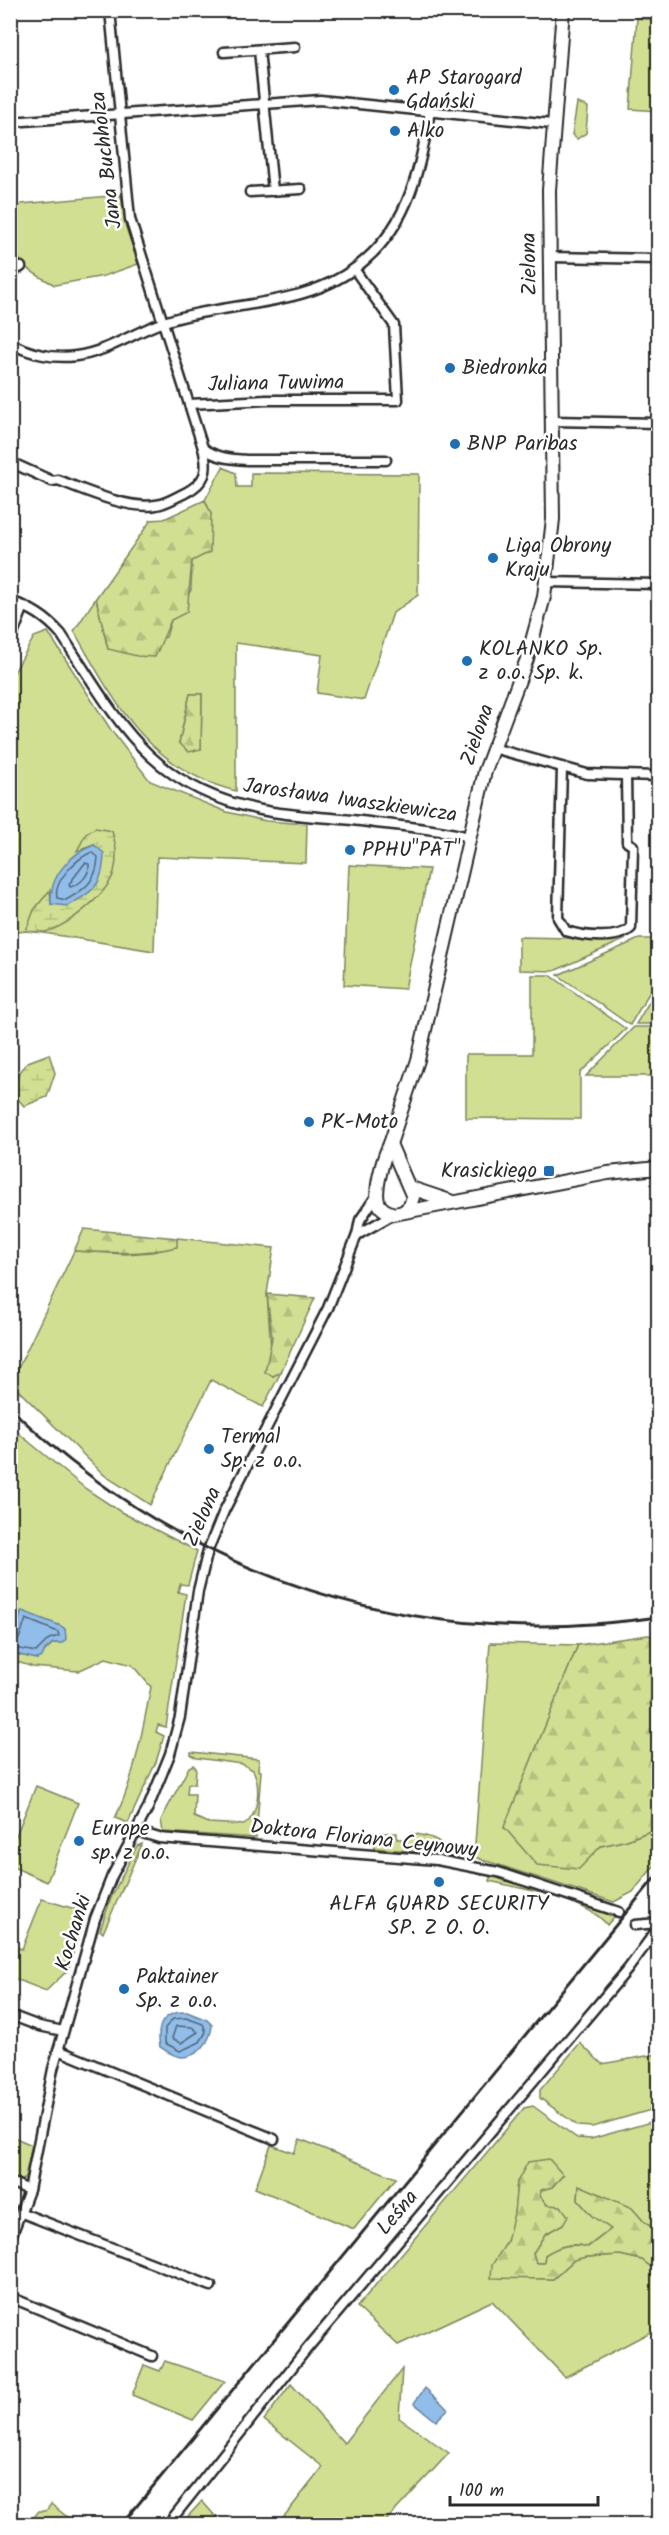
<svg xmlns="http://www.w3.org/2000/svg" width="669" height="2535" font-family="Kalam,sans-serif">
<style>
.green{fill:#d0df92;stroke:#7e855e;stroke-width:1.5;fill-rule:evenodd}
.forest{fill:url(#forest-firs);stroke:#7e855e;stroke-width:1.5}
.wetland{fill:url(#wetland-marsh);stroke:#7e855e;stroke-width:1.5}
.water{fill:#90bdea;stroke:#68839e;stroke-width:1.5}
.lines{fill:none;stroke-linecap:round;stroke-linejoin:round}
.shore{stroke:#536577;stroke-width:1.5}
.street-casing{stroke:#2b2b2b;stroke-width:13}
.secondary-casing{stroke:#2b2b2b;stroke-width:16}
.street{stroke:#fff;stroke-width:8}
.secondary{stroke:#fff;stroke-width:12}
.rail{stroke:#2b2b2b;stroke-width:3}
.poi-dot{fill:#1f6fb2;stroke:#fff;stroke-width:2}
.labels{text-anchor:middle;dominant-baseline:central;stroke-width:5;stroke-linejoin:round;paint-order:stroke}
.poi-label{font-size:21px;fill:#2b2b2b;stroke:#fff;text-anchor:start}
.street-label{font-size:21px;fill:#2b2b2b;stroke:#fff}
</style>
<defs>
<pattern id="forest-firs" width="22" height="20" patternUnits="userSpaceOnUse" patternTransform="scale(1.5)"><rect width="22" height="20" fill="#d0df92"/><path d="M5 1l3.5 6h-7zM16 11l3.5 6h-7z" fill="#b3c07e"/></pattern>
<pattern id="wetland-marsh" width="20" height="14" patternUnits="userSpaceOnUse" patternTransform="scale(1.5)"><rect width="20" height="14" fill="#d0df92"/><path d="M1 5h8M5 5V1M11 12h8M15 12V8" fill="none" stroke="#b3c07e"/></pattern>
</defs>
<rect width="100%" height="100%" fill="#fff"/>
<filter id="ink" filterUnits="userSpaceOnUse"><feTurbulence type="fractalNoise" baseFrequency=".0167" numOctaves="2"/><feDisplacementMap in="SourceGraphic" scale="12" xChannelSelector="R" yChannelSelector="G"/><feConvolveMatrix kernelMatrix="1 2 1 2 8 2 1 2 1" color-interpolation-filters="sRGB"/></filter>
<g filter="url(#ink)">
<g class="green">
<path d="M637,18l21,2v91l-28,-2z"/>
<path d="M577,103l11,4 -2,26 -9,6 -5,-4z"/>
<path d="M121,195l5,32 12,37 -34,12 -49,9c-11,-6 -25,-12 -33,-22 -11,-14 -14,-47 -1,-59z"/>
<path d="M223,467l13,6 1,14h14v-14l168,1 -1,121 -25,18 -29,87 -47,-7 5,-38 -86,-12v148c-87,-21 -121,-88 -162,-160l22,-33 12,51 58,-12 5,-17 20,-30 1,-29 19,-47 -6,-14zM190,694h12l-1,55 -22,-6z"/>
<path d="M48,632l63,98 39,51 77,31 39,9 41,3 -1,39 -149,-6 -3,94 -110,-18 -18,-2 -15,2v-255l23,-41z"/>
<path d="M349,865l80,4 -24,120 -61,-4z"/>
<path d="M519,937l107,2 -72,32 -35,-1z"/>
<path d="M639,939h19v39l-28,47 -72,-50z"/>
<path d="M532,975h18l76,54 -46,44v46l-114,-1v-64h66z"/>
<path d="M658,987v37h-22z"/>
<path d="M634,1027h24l-1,49h-71z"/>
<path d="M177,1238l97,10 -7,46 6,82 8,-4 -18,35 -52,-27 -61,125 -46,-30 -93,-92 63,-132 52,3 26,-2 24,-5z"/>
<path d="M11,1427l75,62 35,23 76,39 -9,34 -8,-1 -2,8 8,2 -20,133 -8,-2 -2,7 8,4 -8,26 -28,61 -13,-5c20,-40 27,-87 36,-131l-19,-22 -26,-7 -28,13 -45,-4 -22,-7v-7l26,6 16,-16h6l-33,-31h-6l-9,31 -1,-24 6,-15 -6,-3z"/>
<path d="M490,1643l88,2 -74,183 97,18 26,-6 23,-9 8,-7v37l-25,31 -19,10 -140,-45z"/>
<path d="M191,1752l68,7 -1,11 3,1 -5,67 -93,-6 -2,-12 28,-53 4,-2 3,3 -1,16h-7l-1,10h8l-1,23 15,6 35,2c15,-10 17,-39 9,-55l-11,-6 -45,-6 -6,-3z"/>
<path d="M36,1786l42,17 -31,79 -36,-16v-18z"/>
<path d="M374,1833h23v6h12l2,-6c14,3 27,4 35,16l-5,4h-10l-57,-5z"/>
<path d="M142,1844l-39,89 -3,-3 11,-32 26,-52z"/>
<path d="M491,1874c34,10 96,22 123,43l-7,8c-18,-25 -87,-37 -118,-44z"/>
<path d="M42,1899l43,13 -17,58 -22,21 -36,-14 1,-32 11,4z"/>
<path d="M580,2043l22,21 56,-10v54l-66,19 -14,-1 -38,-28v-8z"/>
<path d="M533,2106l44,32 14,1 67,-19v111l-13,-8 -13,-15 -53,-23 -1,15 14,16 19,13 -24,18c-16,-5 -28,-1 -42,8l-1,8h-8l-3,-10 12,-19 18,-10 -23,-28 1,-6 11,-3 11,-12 -46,7c-2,20 -2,43 -11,61 -5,13 -13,20 -15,34l62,2 21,-19 12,-3 34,-2 22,5 16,12v56l-93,49 -73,-76 -94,44 -41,-38 167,-199z"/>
<path d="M11,2136l21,9 -7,33 -5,3 -9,-4z"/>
<path d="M300,2139l96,39 -42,51 -99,-41 16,-43 23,8z"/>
<path d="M165,2361l60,20 -32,39 -61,-25 12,-30 16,6z"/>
<path d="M402,2369l-3,49 50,35 -66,71h-105l45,-57 -59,-47 27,-36 53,59z"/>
<path d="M202,2501l20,23h-41z"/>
<path d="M51,2504l25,20h-48l11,-13h7z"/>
</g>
<g class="forest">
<path d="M205,500l6,14 -1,38 -18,9 -5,51 -16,8 -16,37 -18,-1 -29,-7 -12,-51 55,-78 13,-1z"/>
<path d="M190,694h12l-1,55 -12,3 -10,-9z"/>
<path d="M84,1229l93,9v9c-35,8 -68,6 -103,4z"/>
<path d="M267,1294l48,4 -34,74 -8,4 -8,-4 7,-34z"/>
<path d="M648,1635l10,2v187l-8,7 -23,9 -26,6 -22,23 -42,-4 -33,-38 74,-182z"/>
<path d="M549,2159l14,16 -11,12 -11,3 -1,6 7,9 14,1 7,10 -5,8 -18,10 -12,19 3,10h8l1,-8c14,-9 26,-12 43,-8l23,-18 -19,-13 -14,-16 1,-15 53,23 13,15 13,8v41l-16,-12 -22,-5 -34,2 -12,3 -21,19 -62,-1 1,-13 15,-23 7,-29 3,-31 11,-20z"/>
</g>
<g class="wetland">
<path d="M95,828l17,3c4,14 6,26 2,41 -7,23 -46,54 -69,60 -6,1 -13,-1 -19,-1l8,-21 16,-20 1,14 43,-59 -17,6 9,-17z"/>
<path d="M49,1054l6,19 -8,24 -23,9 -7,-8 -2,-20 13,-16z"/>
</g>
<g class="water">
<path d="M94,845l10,8c-1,33 -10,38 -37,53l-16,-2c-2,-28 19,-50 43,-59z"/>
<path d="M22,1611l39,15 4,3 1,10 -3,4h-10l-8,7 -3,7 -5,2 -26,-6v-10z"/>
<path d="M187,2012l20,8 5,5c-1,16 -13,32 -30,32 -8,0 -16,-6 -22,-10 -4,-22 3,-36 27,-35z"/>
<path d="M425,2388l23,21 -12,12 -22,-18z"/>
</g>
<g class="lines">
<g class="shore">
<path d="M92,852l6,5c-1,23 -12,32 -32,43l-9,-2c-4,-17 20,-40 35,-46z"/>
<path d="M85,863l4,1c1,11 -9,21 -19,23l-1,-3z"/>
<path d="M26,1619l32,13 1,4 -10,3 -13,13 -21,-4 -2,-4 6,-5z"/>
<path d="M186,2018l17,6 3,8 -6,10 -20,9 -15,-8v-15l8,-9z"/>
<path d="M176,2026l16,1 6,5 -17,11 -9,-5z"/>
</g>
<defs>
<g id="street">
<path d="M259,50l14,141"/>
<path d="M224,52l71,-5"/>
<path d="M10,122l310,-22 232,24"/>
<path d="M250,192l51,-3"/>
<path d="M549,257l109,2"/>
<path d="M10,273l11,-6"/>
<path d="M10,343c20,11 44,16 66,13 31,-4 57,-23 85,-33 66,-23 147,-13 203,-62 46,-39 56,-94 66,-150"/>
<path d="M189,404l77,-4h132l-4,-75 -40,-56"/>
<path d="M552,421l106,2"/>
<path d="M203,448c14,10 27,11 44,12h139"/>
<path d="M10,462l42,19 6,-1c26,10 71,30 98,25 10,-1 20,-8 29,-12 21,-11 24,-22 18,-45l-73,-229 -20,-209"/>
<path d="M546,582l112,2"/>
<path d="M10,601c21,7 36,16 51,33 57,87 89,154 200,176 35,7 73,7 108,12 28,4 74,7 99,15"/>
<path d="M10,642l14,-36"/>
<path d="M493,748l94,26 71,2"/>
<path d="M562,768l-4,150 8,13c16,5 51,10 65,-3l2,-82 -6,-4 -1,-67"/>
<path d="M357,1235l37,-21"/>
<path d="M136,1831l23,7 278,22 61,12 121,40"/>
<path d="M635,1925l23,-2"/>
<path d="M10,2015l29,11 24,5"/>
<path d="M58,2050l216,89"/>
<path d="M10,2182l19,8"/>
<path d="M22,2213l189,73"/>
<path d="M10,2240l19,-50 24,-121 42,-150 17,-43 36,-68 22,-54 10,-37 18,-126 10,-41 16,-39 104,-203 29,-73 3,-15 17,-25"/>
<path d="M10,2297l142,59"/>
<path d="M168,2524l138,-174 322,-381 30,-41"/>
</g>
<g id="secondary">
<path d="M563,10l-14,180 4,329 -9,78 -17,62 -42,112 -67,289 -28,84c-6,11 -17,48 -11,60 3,6 9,8 15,10l214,-41 50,-5"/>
<path d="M390,1144l23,53 -3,9 -7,6"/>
<path d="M411,1188l39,13"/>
</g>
</defs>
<use href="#street" class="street-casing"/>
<use href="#secondary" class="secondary-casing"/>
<use href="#street" class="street"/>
<use href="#secondary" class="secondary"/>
<g class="rail">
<path d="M10,1408c179,171 404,245 648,209"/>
<path d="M122,2524l536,-650"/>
</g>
</g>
</g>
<g class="poi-dot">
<circle cx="394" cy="90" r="6"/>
<circle cx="395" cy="131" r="6"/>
<circle cx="450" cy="368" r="6"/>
<circle cx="455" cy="444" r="6"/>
<circle cx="493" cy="558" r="6"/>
<circle cx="467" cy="661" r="6"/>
<circle cx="350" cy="850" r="6"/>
<circle cx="309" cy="1122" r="6"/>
<rect x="543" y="1165" width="12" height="12" rx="3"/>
<circle cx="209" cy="1449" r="6"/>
<circle cx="79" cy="1841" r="6"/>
<circle cx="439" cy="1882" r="6"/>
<circle cx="124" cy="1989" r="6"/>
</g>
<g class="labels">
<g class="poi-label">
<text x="406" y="78">AP Starogard<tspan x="406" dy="24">Gdański</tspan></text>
<text x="407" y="131">Alko</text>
<text x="462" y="368">Biedronka</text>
<text x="467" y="444">BNP Paribas</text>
<text x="505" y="546">Liga Obrony<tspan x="505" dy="24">Kraju</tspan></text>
<text x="479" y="649">KOLANKO Sp.<tspan x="479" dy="24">z o.o. Sp. k.</tspan></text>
<text x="362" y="850">PPHU"PAT"</text>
<text x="321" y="1122">PK-Moto</text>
<text x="537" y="1171" text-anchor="end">Krasickiego</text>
<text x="221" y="1437">Termal<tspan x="221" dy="24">Sp. z o.o.</tspan></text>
<text x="91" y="1829">Europe<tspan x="91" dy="24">sp. z o.o.</tspan></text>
<text x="439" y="1904" text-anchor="middle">ALFA GUARD SECURITY<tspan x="439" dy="24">SP. Z O. O.</tspan></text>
<text x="136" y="1977">Paktainer<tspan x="136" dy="24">Sp. z o.o.</tspan></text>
</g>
<g class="street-label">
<text transform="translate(107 160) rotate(-97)">Jana Buchholza</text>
<text transform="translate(530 264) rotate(-91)">Zielona</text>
<text transform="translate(276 384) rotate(-1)">Juliana Tuwima</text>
<text transform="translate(478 735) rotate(-71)">Zielona</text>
<text transform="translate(350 801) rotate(8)">Jarosława Iwaszkiewicza</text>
<text transform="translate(203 1517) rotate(-66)">Zielona</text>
<text transform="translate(364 1839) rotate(6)">Doktora Floriana Ceynowy</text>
<text transform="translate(74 1933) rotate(-73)">Kochanki</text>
<text transform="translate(398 2213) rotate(-50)">Leśna</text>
</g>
</g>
<rect width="669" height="2535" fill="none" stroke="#fff" stroke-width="36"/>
<rect x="18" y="18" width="633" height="2499" fill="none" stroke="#2b2b2b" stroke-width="2" filter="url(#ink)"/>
<path d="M450 2496v9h148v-9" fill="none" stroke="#2b2b2b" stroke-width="3"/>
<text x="459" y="2496" font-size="18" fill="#2b2b2b" stroke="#ffffff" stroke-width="4.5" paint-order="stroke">100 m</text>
</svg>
